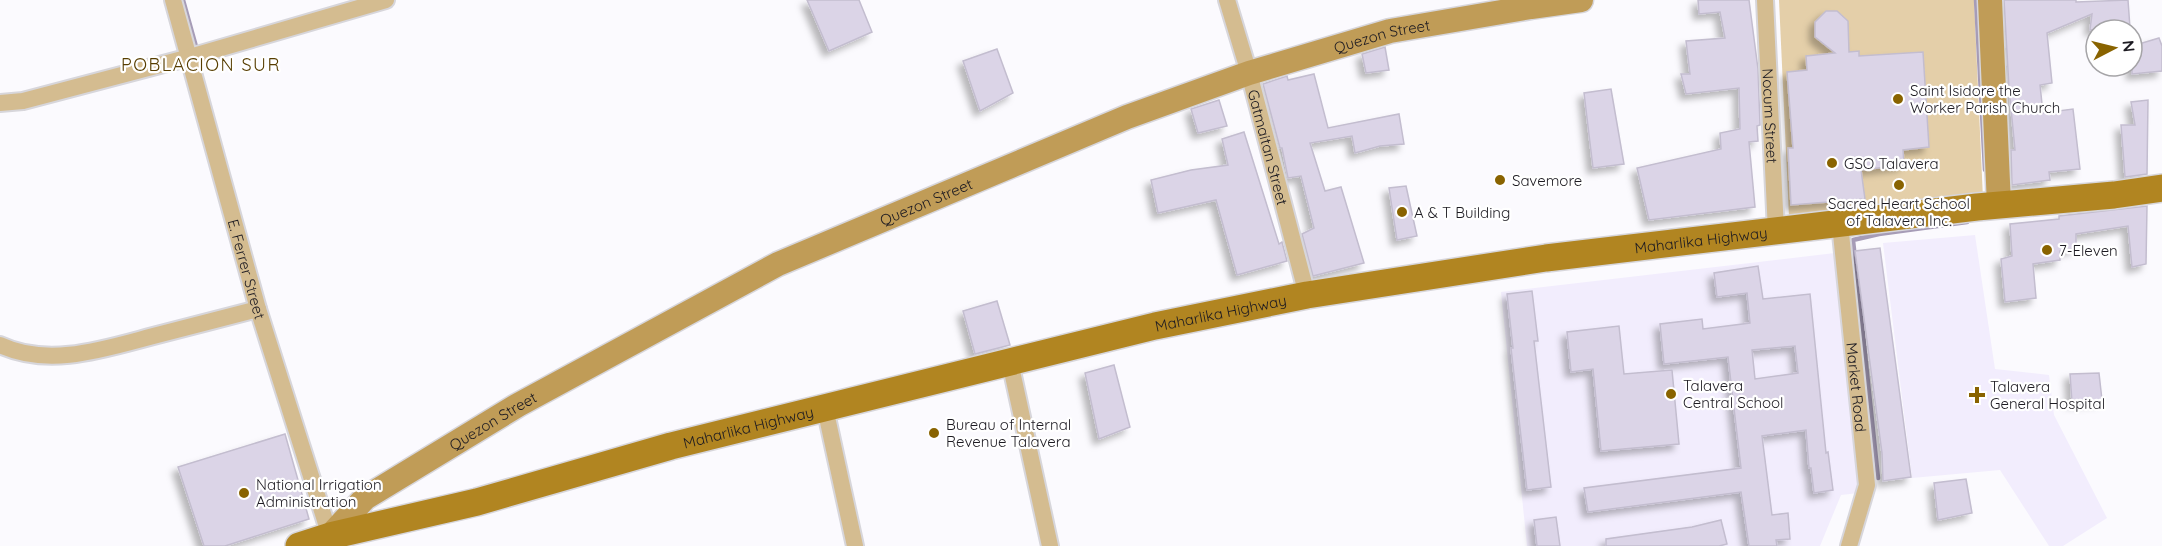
<svg xmlns="http://www.w3.org/2000/svg" width="2162" height="546" font-family="Quicksand,sans-serif">
<style>
.built{fill:#f2edfd}
.green{fill:#e4cfa9}
.lines{fill:none;stroke-linecap:round;stroke-linejoin:round}
.stream{stroke:#a69cb7;stroke-width:4.5}
.building{fill:#dbd4e7;stroke:#c3bdcf;stroke-width:1.5;fill-rule:evenodd;filter:url(#shadow)}
.street-casing{stroke:#d7d6db;stroke-width:20}
.secondary-casing{stroke:#d7d6db;stroke-width:27}
.primary-casing{stroke:#d7d6db;stroke-width:30}
.street{stroke:#d4bc90;stroke-width:16}
.secondary{stroke:#c09c57;stroke-width:24}
.primary{stroke:#b18521;stroke-width:27}
.poi-dot{fill:#896300;stroke:#fff;stroke-width:2}
.labels{text-anchor:middle;dominant-baseline:central;stroke-width:4.5;stroke-linejoin:round;paint-order:stroke}
.street-label{font-size:15px;fill:#1d1b22;stroke:#fff}
.poi-label{font-size:15px;fill:#1d1b22;stroke:#fff;text-anchor:start}
.quarter-label{font-size:18px;letter-spacing:1.5px;fill:#573d00;stroke:#fff}
</style>
<defs>
<filter id="shadow"><feDropShadow dx="-5.5" dy="5.5" stdDeviation="3" flood-color="#0004"/></filter>
</defs>
<rect width="100%" height="100%" fill="#fbfafe"/>
<g class="built">
<path d="M1975,235l20,134 54,6 5,40 53,103 -44,28h-14l-49,-76 -88,8 -29,-235z"/>
<path d="M1835,253l24,240 -18,2 -21,51h-293l-26,-254z"/>
</g>
<path class="green" d="M1779,0h195l9,199 -194,18z"/>
<g class="lines">
<g class="stream">
<path d="M183,0l14,50"/>
<path d="M1976,0l9,170"/>
<path d="M1878,478l-25,-238 26,-6 88,-12"/>
</g>
</g>
<g class="building">
<path d="M807,0h52l13,32 -43,19z"/>
<path d="M1698,0h51l9,69 2,56 -3,1 1,15 -9,1 6,65 -106,13 -12,-52 84,-19 -1,-16 20,-4 -1,-41 -53,6 -5,-20h9l-4,-33 39,-3 -5,-26 -21,2z"/>
<path d="M2004,0h72v2l52,-2 2,28 -40,2 2,-16 -45,19 5,50 -12,2 3,28 30,-4 7,60 -31,3 1,8 -38,5 -1,-35h4l-6,-62z"/>
<path d="M1826,11h11l11,10 1,31 10,-1v5l64,-4 6,95 -26,3 1,15 -43,5 4,29 -74,6 -3,-57h5l-6,-76 20,-2 -1,-14 29,-3 -20,-16v-15z"/>
<path d="M2159,38l3,8v25l-30,3v-28z"/>
<path d="M1385,47l4,23 -23,3 -4,-19z"/>
<path d="M997,49l16,44 -33,18 -17,-50z"/>
<path d="M1314,74l14,54 71,-14 5,30 -24,2 -25,7 -3,-17 -42,7 15,48 16,-4 23,76 -51,13 -11,-42 12,-6 -13,-52 -13,2 -6,-30h-2l-17,-64 24,-8 1,4z"/>
<path d="M1611,89l13,75 -31,4 -9,-75z"/>
<path d="M1219,100l8,26 -29,7 -7,-24z"/>
<path d="M2148,100l-1,74 -22,3 -4,-52h14l-4,-23z"/>
<path d="M1244,132l35,112 3,-2 5,19 -50,14 -21,-75 -58,13 -7,-33 40,-10 37,-5 -6,-26z"/>
<path d="M1406,186l11,50 -20,4 -8,-52z"/>
<path d="M2147,206l-1,58 -14,3 -4,-41 -52,8v14l-16,3v9l-27,4 3,34 -31,4 -4,-43 11,-3 -2,-32 49,-5v-3z"/>
<path d="M1880,248l31,229 -28,4 -1,-28 -27,-202z"/>
<path d="M1758,266l5,33 47,-5 16,159 2,-1 5,38 -19,3 -3,-25h-2l-3,-38 -44,6 10,79 16,-2 2,26 -14,1 1,6h-28l-8,-54 -153,20 -4,-24 157,-20 -13,-111 -64,7 -4,-40 42,-5 1,10 47,-6 -3,-30 -30,4 -3,-24zM1795,346l3,27 -43,6 -3,-29z"/>
<path d="M1532,291l6,50h-4l17,146 -24,3 -16,-142h2l-6,-54z"/>
<path d="M997,301l13,44 -35,9 -12,-43z"/>
<path d="M1619,326l5,48 48,-4 7,74 -78,7 -8,-82 -22,3 -4,-40z"/>
<path d="M1114,365l16,62 -31,12 -14,-66z"/>
<path d="M2099,373l3,27 -30,2 -2,-28z"/>
<path d="M285,434l24,85 -84,27h-21l-26,-79z"/>
<path d="M1966,479l6,34 -34,7 -4,-37z"/>
<path d="M1556,517l4,29h-23l-3,-26z"/>
<path d="M1721,520l6,24 -8,2h-113v-7l86,-12z"/>
</g>
<g class="lines">
<defs>
<g id="street">
<path id="s1" d="M173,0l85,309 72,227"/>
<path id="s2" d="M1227,0l22,73 58,222"/>
<path id="s3" d="M1765,0l11,231"/>
<path d="M0,103l23,-2 167,-44 196,-57"/>
<path id="s4" d="M1840,224l27,261 -18,61"/>
<path d="M0,345c51,24 110,2 161,-11 32,-8 65,-17 97,-25"/>
<path d="M1010,362l40,184"/>
<path d="M825,408l30,138"/>
</g>
<g id="secondary">
<path d="M1990,0l9,205"/>
<path id="s5" d="M330,536l35,-38 153,-93 260,-141 349,-147 122,-44 141,-42 141,-24 50,-7"/>
</g>
<g id="primary">
<path id="s6" d="M299,546l31,-10 147,-34 194,-56 484,-120 152,-31 239,-37 431,-51 137,-12 48,-7"/>
</g>
</defs>
<use href="#street" class="street-casing"/>
<use href="#secondary" class="secondary-casing"/>
<use href="#primary" class="primary-casing"/>
<use href="#street" class="street"/>
<use href="#secondary" class="secondary"/>
<use href="#primary" class="primary"/>
</g>
<g class="poi-dot">
<circle cx="1898" cy="99" r="6"/>
<circle cx="1832" cy="163" r="6"/>
<circle cx="1500" cy="180" r="6"/>
<circle cx="1899" cy="185" r="6"/>
<circle cx="1402" cy="212" r="6"/>
<circle cx="2047" cy="250" r="6"/>
<circle cx="1671" cy="394" r="6"/>
<path d="M1974 386h6v6h6v6h-6v6h-6v-6h-6v-6h6z"/>
<circle cx="934" cy="433" r="6"/>
<circle cx="244" cy="493" r="6"/>
</g>
<g class="labels">
<g class="street-label">
<text stroke="none"><textPath href="#s5" startOffset="1173">Quezon Street</textPath></text>
<text stroke="none"><textPath href="#s3" startOffset="116">Nocum Street</textPath></text>
<text stroke="none"><textPath href="#s2" startOffset="153">Gatmaitan Street</textPath></text>
<text stroke="none"><textPath href="#s5" startOffset="687">Quezon Street</textPath></text>
<text stroke="none"><textPath href="#s6" startOffset="1437">Maharlika Highway</textPath></text>
<text stroke="none"><textPath href="#s1" startOffset="279">E. Ferrer Street</textPath></text>
<text stroke="none"><textPath href="#s6" startOffset="951">Maharlika Highway</textPath></text>
<text stroke="none"><textPath href="#s4" startOffset="164">Market Road</textPath></text>
<text stroke="none"><textPath href="#s5" startOffset="201">Quezon Street</textPath></text>
<text stroke="none"><textPath href="#s6" startOffset="465">Maharlika Highway</textPath></text>
</g>
<g class="poi-label">
<text x="1910" y="90">Saint Isidore the<tspan x="1910" dy="17">Worker Parish Church</tspan></text>
<text x="1844" y="163">GSO Talavera</text>
<text x="1512" y="180">Savemore</text>
<text x="1899" y="203" text-anchor="middle">Sacred Heart School<tspan x="1899" dy="17">of Talavera Inc.</tspan></text>
<text x="1414" y="212">A &amp; T Building</text>
<text x="2059" y="250">7-Eleven</text>
<text x="1683" y="385">Talavera<tspan x="1683" dy="17">Central School</tspan></text>
<text x="1990" y="386">Talavera<tspan x="1990" dy="17">General Hospital</tspan></text>
<text x="946" y="424">Bureau of Internal<tspan x="946" dy="17">Revenue Talavera</tspan></text>
<text x="256" y="484">National Irrigation<tspan x="256" dy="17">Administration</tspan></text>
</g>
<g class="quarter-label">
<text x="201" y="64">POBLACION SUR</text>
</g>
</g>
<g transform="translate(2114 48) rotate(83)"><circle r="28" fill="#ffffff" stroke="#a5a4a7" stroke-width="1.5"/>
<path d="M0-4.5L10 22L0 15L-10 22Z" fill="#896300"/>
<text y="-9" font-size="16" font-weight="bold" text-anchor="middle" fill="#1d1b22">N</text>
</g>
</svg>
